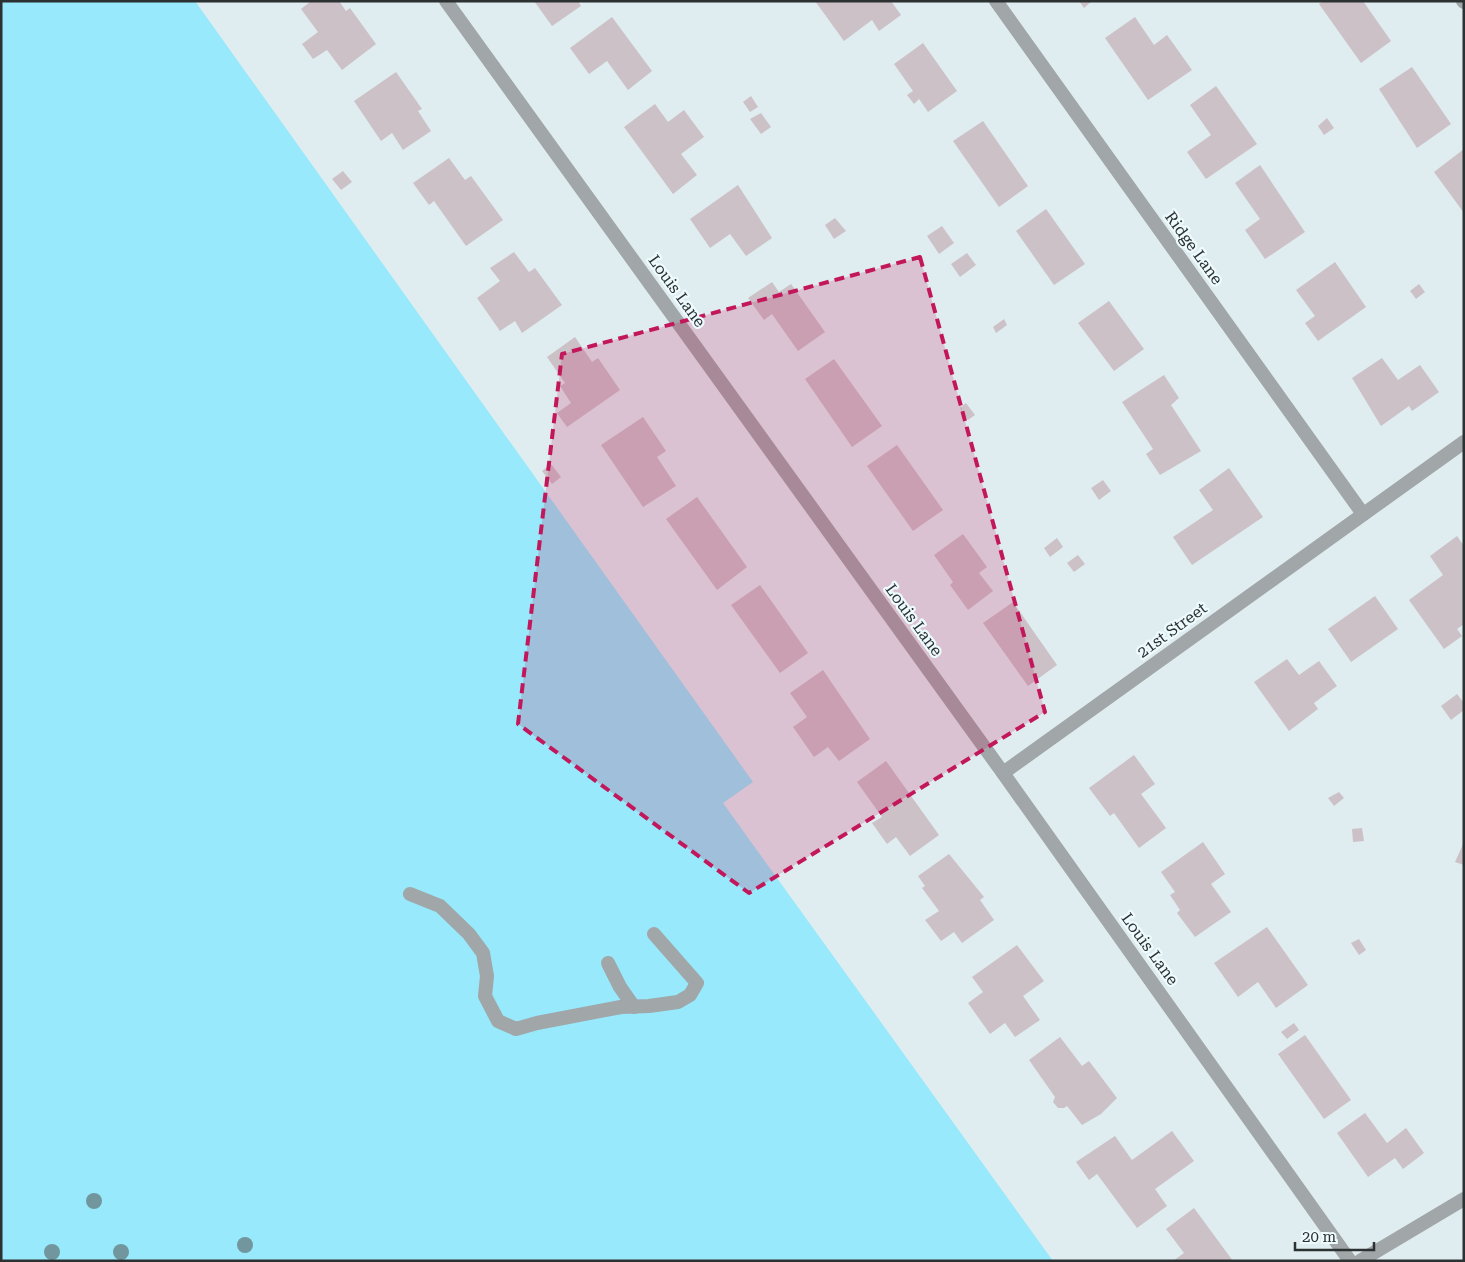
<svg xmlns="http://www.w3.org/2000/svg" width="1465" height="1262" font-family="'Roboto Serif',serif">
<style>
.green{fill:#97e9fb}
.building{fill:#ccc1c7}
.lines{fill:none;stroke-linecap:round;stroke-linejoin:round}
.service{stroke:#a1a6a8;stroke-width:14}
.minor{stroke:#a1a6a8;stroke-width:14}
.tree{fill:#72969e}
.marked{fill:#c2185b;fill-opacity:0.2;stroke:#c2185b;stroke-width:4;stroke-dasharray:10 6;stroke-linejoin:round}
.labels{text-anchor:middle;dominant-baseline:central;stroke-width:4.5;stroke-linejoin:round;paint-order:stroke}
.street-label{font-size:16px;fill:#2c3132;stroke:#edfbfe}
</style>
<rect width="100%" height="100%" fill="#e0edf0"/>
<path class="green" d="M1,1h194l558,781 -30,21 330,458h-1052z"/>
<g class="building">
<path d="M311,1h28l7,10 4,-3 26,36 -34,26 -15,-20 -14,9 -11,-15 16,-12 -17,-23z"/>
<path d="M534,1h44l3,5 -29,20z"/>
<path d="M815,1h76l10,14 -22,16 -7,-11 -28,21z"/>
<path d="M1079,1h13l-8,7z"/>
<path d="M1323,1h40l28,40 -30,22 -42,-59z"/>
<path d="M612,17l40,54 -24,19 -21,-29 -18,13 -19,-26z"/>
<path d="M1135,17l19,28 13,-10 25,35 -44,30 -43,-62z"/>
<path d="M923,43l34,48 -29,21 -9,-13 -5,5 -7,-9 6,-4 -19,-27z"/>
<path d="M1412,67l39,57 -34,24 -38,-59z"/>
<path d="M396,72l26,37 -4,2 13,20 -28,19 -11,-17 -11,8 -27,-40z"/>
<path d="M1216,86l41,58 -51,35 -19,-27 24,-17 -21,-30z"/>
<path d="M751,96l7,11 -8,5 -7,-10z"/>
<path d="M655,104l13,18 16,-12 20,27 -23,17 16,21 -24,19 -49,-67z"/>
<path d="M761,113l10,14 -10,7 -11,-15z"/>
<path d="M1327,118l7,10 -10,7 -6,-9z"/>
<path d="M983,121l45,65 -29,21 -46,-66z"/>
<path d="M1464,149v64l-30,-41z"/>
<path d="M449,158l16,22 6,-4 32,44 -37,26 -32,-45 -5,4 -16,-22z"/>
<path d="M1260,165l45,67 -40,27 -20,-29 15,-11 -25,-36z"/>
<path d="M343,171l9,11 -11,8 -9,-11z"/>
<path d="M738,185l34,53 -26,18 -16,-22 -20,14 -20,-29z"/>
<path d="M1046,209l39,55 -31,21 -38,-54z"/>
<path d="M835,218l11,13 -12,8 -9,-14z"/>
<path d="M942,226l12,17 -15,11 -12,-18z"/>
<path d="M514,252l15,20 6,-4 27,37 -40,28 -7,-12 -15,10 -23,-33 23,-17 -10,-13z"/>
<path d="M967,253l9,12 -16,12 -9,-13z"/>
<path d="M1335,262l31,45 -48,34 -13,-18 10,-7 -19,-26z"/>
<path d="M772,282l7,10 12,-8 34,48 -27,19 -26,-37 -8,6 -16,-22z"/>
<path d="M1419,284l6,8 -9,7 -6,-8z"/>
<path d="M1109,301l35,48 -30,22 -36,-48z"/>
<path d="M1004,319l3,6 -11,8 -3,-6z"/>
<path d="M575,337l17,25 6,-4 22,32 -53,37 -10,-14 14,-10 -11,-17 5,-3 -18,-26z"/>
<path d="M1382,358l16,22 22,-15 19,27 -27,19 -3,-5 -28,20 -29,-48z"/>
<path d="M834,359l48,67 -30,21 -47,-68z"/>
<path d="M1164,375l15,23 -8,7 30,46 -41,24 -14,-21 7,-5 -31,-47z"/>
<path d="M966,403l9,12 -7,5 -8,-12z"/>
<path d="M643,417l23,34 -9,6 19,29 -33,21 -42,-62z"/>
<path d="M897,445l46,65 -30,21 -46,-65z"/>
<path d="M551,464l10,13 -9,7 -10,-13z"/>
<path d="M1229,468l34,49 -71,48 -19,-28 40,-27 -14,-20z"/>
<path d="M1103,480l8,11 -12,9 -8,-12z"/>
<path d="M697,497l50,70 -30,23 -51,-71z"/>
<path d="M963,534l24,33 -8,6 14,18 -25,19 -18,-25 3,-3 -19,-27z"/>
<path d="M1457,536l7,10v78l-7,5 5,7 -18,13 -35,-49 34,-25 -13,-19z"/>
<path d="M1057,538l6,9 -13,10 -6,-9z"/>
<path d="M1078,555l7,9 -11,8 -7,-9z"/>
<path d="M760,585l48,68 -28,20 -49,-68z"/>
<path d="M1375,596l23,33 -47,33 -23,-33z"/>
<path d="M1013,602l44,63 -29,21 -45,-63z"/>
<path d="M1287,659l12,16 20,-14 18,25 -23,17 4,6 -29,22 -35,-49z"/>
<path d="M823,670l47,69 -31,22 -11,-14 -14,10 -21,-30 14,-10 -17,-24z"/>
<path d="M1457,694l7,9v7l-13,10 -10,-14z"/>
<path d="M1134,755l21,29 -14,10 25,34 -27,20 -25,-35 -4,3 -21,-28z"/>
<path d="M886,761l53,74 -29,21 -14,-19 -9,7 -15,-21 10,-6 -25,-35z"/>
<path d="M1339,792l5,6 -10,8 -6,-8z"/>
<path d="M1362,828l2,13 -11,1 -1,-13z"/>
<path d="M1203,842l22,32 -14,10 20,28 -36,25 -18,-24 3,-3 -10,-15 5,-3 -14,-20z"/>
<path d="M1464,842v23l-9,-3z"/>
<path d="M949,854l35,43 -4,3 14,20 -32,23 -8,-11 -13,9 -16,-21 14,-9 -17,-23 3,-2 -7,-10z"/>
<path d="M1267,927l41,58 -32,23 -18,-26 -20,15 -24,-34z"/>
<path d="M1359,939l7,11 -7,5 -8,-12z"/>
<path d="M1017,945l27,36 -21,15 17,24 -25,17 -10,-14 -15,11 -22,-31 15,-11 -11,-15z"/>
<path d="M1294,1023l5,7 -12,9 -6,-7z"/>
<path d="M1305,1035l46,65 -27,19 -46,-65z"/>
<path d="M1060,1037l22,29 7,-5 28,37 -16,16 -19,11 -15,-19 -3,2h-6l-5,-6 2,-5 -26,-37z"/>
<path d="M1365,1113l22,30 19,-15 18,25 -21,16 -8,-11 -27,19 -31,-44z"/>
<path d="M1172,1131l22,30 -39,28 12,17 -30,22 -40,-54 -8,6 -13,-18 39,-26 17,24z"/>
<path d="M1194,1208l39,53h-60l11,-8 -18,-24z"/>
</g>
<g class="lines">
<g class="service">
<path d="M410,894l30,12 29,28 14,19 4,23 -2,20 13,25 18,8 21,-6 84,-16 28,-1 29,-4 12,-7 7,-12 -43,-49"/>
<path d="M608,963l12,24 14,20"/>
</g>
<g class="minor">
<path d="M446,1l557,772 347,488"/>
<path d="M996,1l367,513"/>
<path d="M1463,1l1,1"/>
<path d="M1003,773l461,-331"/>
<path d="M1360,1261l104,-62"/>
</g>
</g>
<g class="tree">
<circle cx="94" cy="1201" r="8"/>
<circle cx="245" cy="1245" r="8"/>
<circle cx="52" cy="1252" r="8"/>
<circle cx="121" cy="1252" r="8"/>
</g>
<path class="marked" d="M920,257l125,455 -296,181 -231,-169 44,-370z"/>
<g class="labels">
<g class="street-label">
<text transform="translate(1194 248) rotate(54)">Ridge Lane</text>
<text transform="translate(677 291) rotate(54)">Louis Lane</text>
<text transform="translate(914 620) rotate(54)">Louis Lane</text>
<text transform="translate(1172 630) rotate(-36)">21st Street</text>
<text transform="translate(1150 949) rotate(54)">Louis Lane</text>
</g>
</g>
<rect width="1465" height="1262" fill="none" stroke="#2c3132" stroke-width="5"/>
<path d="M1295 1242v8h79v-8" fill="none" stroke="#2c3132" stroke-width="2.5"/>
<text x="1302" y="1242" font-size="15" fill="#2c3132" stroke="#edfbfe" stroke-width="4" paint-order="stroke">20 m</text>
</svg>
